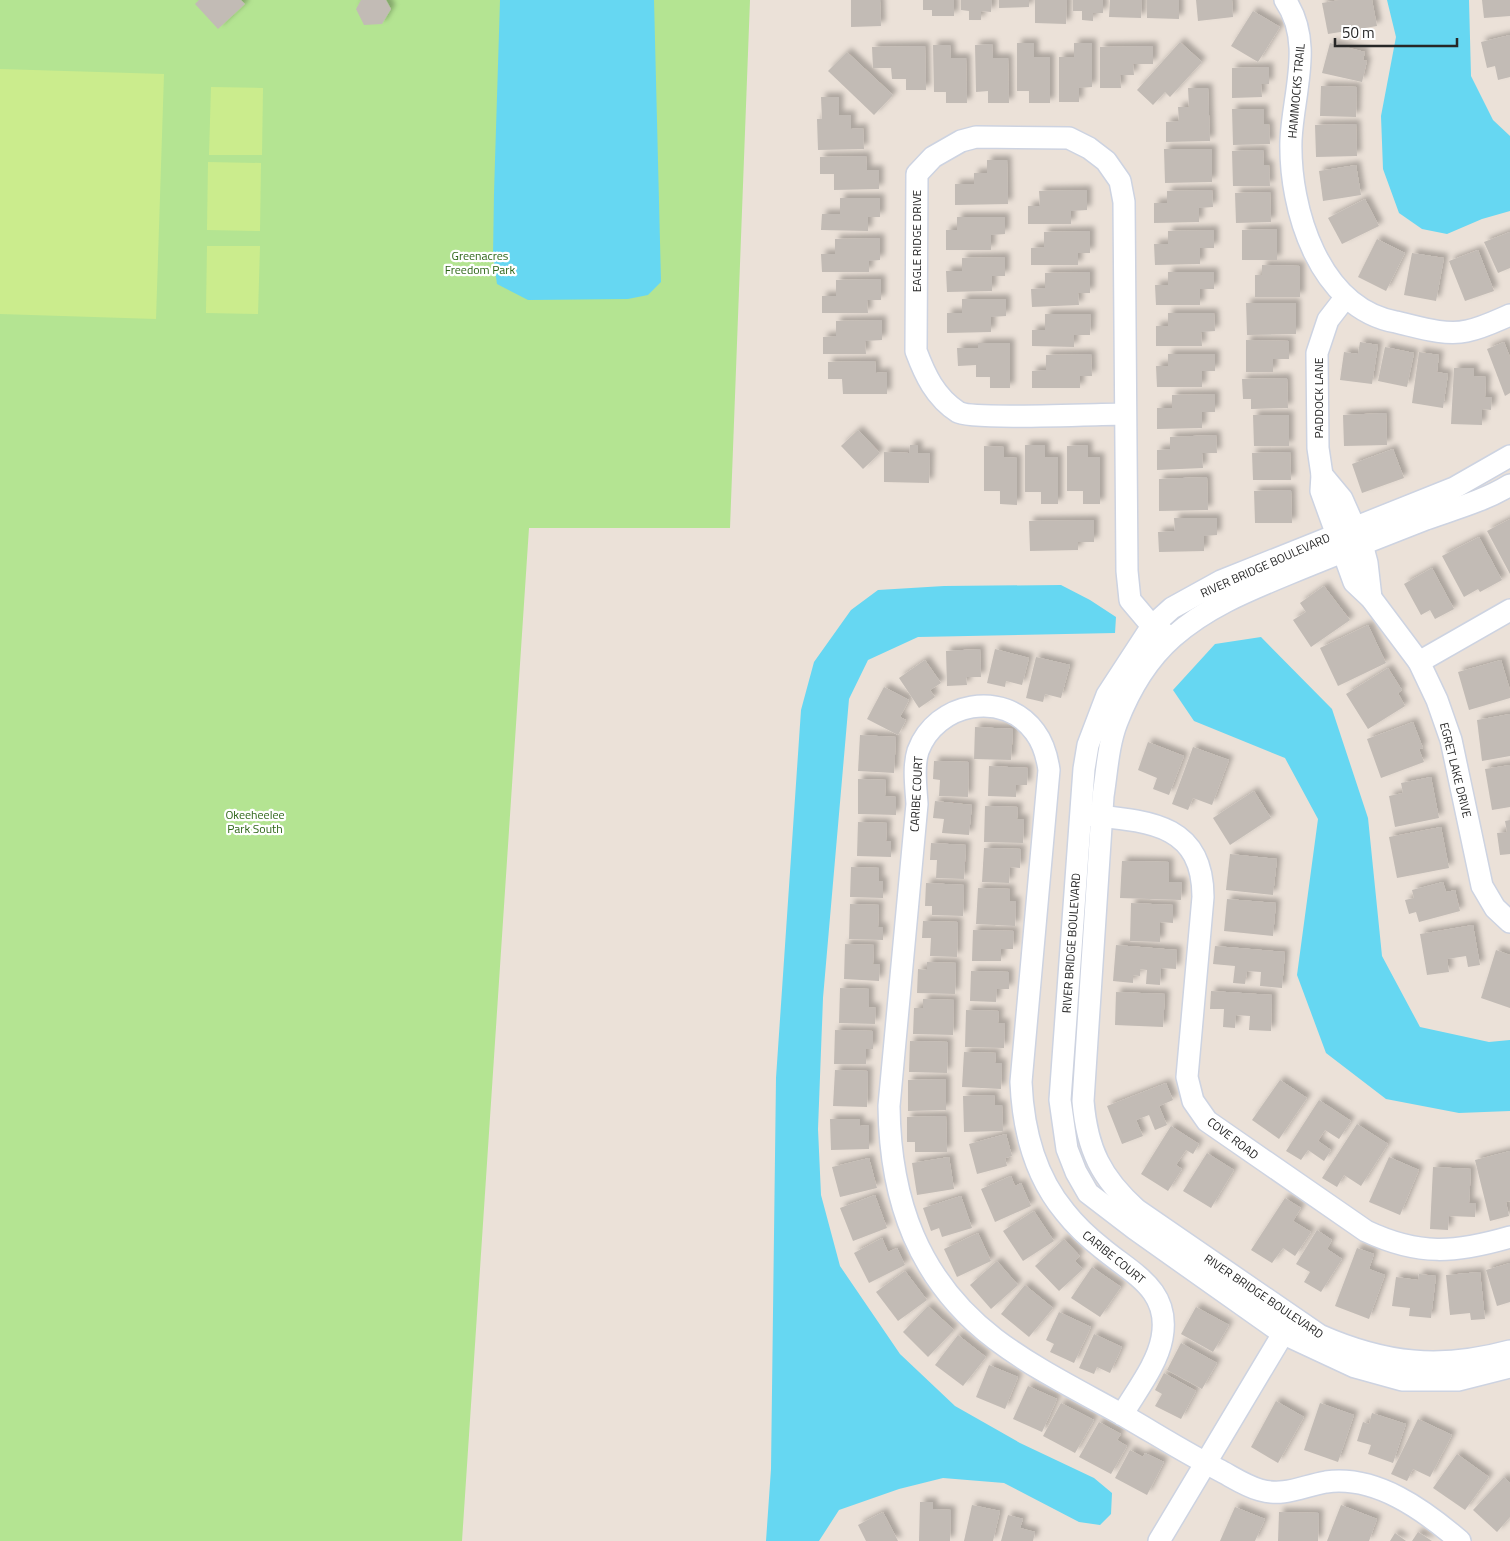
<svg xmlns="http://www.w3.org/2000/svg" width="1510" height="1541" font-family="'Titillium Web',sans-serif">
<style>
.green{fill:#b4e492}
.pitch{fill:#cbec8d}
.water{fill:#66d7f2}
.building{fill:#c2bbb5;filter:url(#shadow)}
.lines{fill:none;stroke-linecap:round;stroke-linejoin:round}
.minor-casing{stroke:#cdd3e1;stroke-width:24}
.minor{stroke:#fff;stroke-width:21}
.labels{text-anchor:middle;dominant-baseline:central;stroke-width:4.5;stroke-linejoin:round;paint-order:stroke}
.street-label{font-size:12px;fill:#272727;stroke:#fff}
.park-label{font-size:12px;fill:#2d6517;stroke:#fff}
</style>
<defs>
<filter id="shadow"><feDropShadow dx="4.5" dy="-4.5" stdDeviation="2.5" flood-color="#0004"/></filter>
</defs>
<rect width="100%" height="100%" fill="#ebe1d8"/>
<path class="green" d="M0,0h750l-20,528h-201l-67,1013h-462z"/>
<g class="pitch">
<path d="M0,69l164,5 -8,245 -156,-5z"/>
<path d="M211,87l52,1 -1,67h-53z"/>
<path d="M208,162l53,1 -1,68 -53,-1z"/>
<path d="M207,246h53l-2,68 -52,-1z"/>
</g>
<g class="water">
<path d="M500,0h154l7,282 -13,13 -20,4 -100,1 -31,-16 -4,-28 1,-63z"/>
<path d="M1387,0h82l2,76 22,44 17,16v75l-28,8 -35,15 -25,-5 -23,-16 -16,-44 -2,-53 15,-79z"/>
<path d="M1061,585l29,15 26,17 -1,16 -197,4 -50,23 -19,39 -26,299 -5,131 3,66 19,71 60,88 55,52 65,37 74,35 18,15 -1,21 -11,11 -21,-3 -75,-39 -61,-5 -44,11 -60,21 -20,31h-53l5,-72 5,-391 25,-368 13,-48 37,-52 27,-20 66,-4z"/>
<path d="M1261,637l71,72 36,109 14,138 38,71 69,15 21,-2v71l-51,2 -73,-14 -60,-46 -29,-78 21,-156 -33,-61 -91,-37 -21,-31 42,-46z"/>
</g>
<g class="building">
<path d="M199,0h42l4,4 -27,25 -23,-25z"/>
<path d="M361,0h25l5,9 -9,15 -18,1 -8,-16z"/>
<path d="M851,0h29l1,26 -30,1z"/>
<path d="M923,0h31v16h-22v-6h-9z"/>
<path d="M961,0h31l-1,12 -10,-1v9h-12v-9l-8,-1z"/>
<path d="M999,0h30v7l-30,1z"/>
<path d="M1035,0h32l-1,24 -31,-1z"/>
<path d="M1073,0h30v13h-10v8l-11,-1v-9h-9z"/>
<path d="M1110,0h32l-1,18 -32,-1z"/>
<path d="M1147,0h32v19l-32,-1z"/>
<path d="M1196,0h36l1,17 -35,4z"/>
<path d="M1340,0h32l5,26 -49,8 -6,-31z"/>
<path d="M1482,0h28v16l-26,2z"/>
<path d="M1253,11l27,16 -22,35 -27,-16z"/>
<path d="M1510,35v42l-12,3 -3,-14 -8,2 -6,-26z"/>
<path d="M1180,42l22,20 -32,35 -5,-5 -12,13 -16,-15z"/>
<path d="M1017,43h17v14h16v46h-21v-12h-12z"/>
<path d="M1074,43h18v44l-13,1v14h-20v-45h15z"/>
<path d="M1330,43l35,9 -2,8 4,1 -5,21 -40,-9z"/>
<path d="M992,44l1,14h15l1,45h-21v-12l-12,1 -1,-47z"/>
<path d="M933,45h17l1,13h15l1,45h-21v-11h-12z"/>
<path d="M925,46l1,44h-20v-11h-14l-1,-11h-18l-1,-21z"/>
<path d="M1153,46v18h-20l1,11h-14l1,13h-21v-41z"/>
<path d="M847,52l46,43 -19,20 -46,-44z"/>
<path d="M1269,67v17h-8l1,13 -30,1v-30z"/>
<path d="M1321,86l36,1 -1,30 -36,-1z"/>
<path d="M1188,88h20l2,53 -44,1v-20l13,-1 -1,-14h11z"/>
<path d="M821,97h18v18h12v14l12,-1 1,21 -46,1 -1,-31h5z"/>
<path d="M1232,109h32v15h5l1,20 -37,1z"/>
<path d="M1356,124l1,32 -41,1 -1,-32z"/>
<path d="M1164,149h48v33l-47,1z"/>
<path d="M1263,150l1,15h5l1,21h-37l-1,-35z"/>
<path d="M866,156l1,14h12v19l-45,1v-16h-14v-17z"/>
<path d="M987,160h20l1,44 -53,1v-21h19v-11h13z"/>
<path d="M1356,165l5,30 -38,6 -4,-30z"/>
<path d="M1087,190v20l-16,1v13h-43v-18h12l-1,-15z"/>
<path d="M1212,190l1,17 -14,1v14l-45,1v-20h13v-12z"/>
<path d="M1270,192l1,30 -35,1 -1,-30z"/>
<path d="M840,198h40v19h-12v14l-47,-1 1,-16h18z"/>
<path d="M1365,199l14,27 -37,18 -14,-26z"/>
<path d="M957,217h48v17l-14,1v15h-45v-20h11z"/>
<path d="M1277,229v31h-35v-30z"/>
<path d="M1214,230v18h-14v16l-45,1 -1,-21h14v-13z"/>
<path d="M1090,231v22h-12v12h-47v-17l13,-1v-15z"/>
<path d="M1510,232v36l-12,5 -14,-31z"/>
<path d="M880,238v22l-11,1v11h-47l-1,-18h14v-15z"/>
<path d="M1377,239l28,14 -19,38 -28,-14z"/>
<path d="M1478,250l16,41 -29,10 -16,-40z"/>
<path d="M1412,253l32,5 -8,43 -32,-6z"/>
<path d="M1005,257v19h-13v15l-45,1 -1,-21h16v-13z"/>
<path d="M1262,265l38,1v31h-45v-22h7z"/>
<path d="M1090,272v21h-12l1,12 -47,2 -1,-18 14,-1v-15z"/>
<path d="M1168,272h46v17h-14v16h-44l-1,-20h13z"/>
<path d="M881,279v21h-14l1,13h-46v-17h14v-16z"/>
<path d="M962,299h44v17l-15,1v15l-44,1v-20h15z"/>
<path d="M1246,303h50v31l-49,1z"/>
<path d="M1168,313h46l1,18 -14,1 1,14h-46v-20h12z"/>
<path d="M1045,314h46l-1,21h-16v12l-42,-1v-16h13z"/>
<path d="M882,320v20l-17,1 1,13h-43v-17l13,-1v-15z"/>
<path d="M1246,340l43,1v18h-16v13h-27z"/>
<path d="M1360,342l18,3 -6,39 -32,-4 4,-28 14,2z"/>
<path d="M1504,342l6,15v36l-5,3 -18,-47z"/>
<path d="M978,343h32v45h-20v-11h-14v-12l-18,1 -1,-18h21z"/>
<path d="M1385,347l29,6 -7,34 -29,-6z"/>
<path d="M1419,352l20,3 -2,17 11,2 -5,34 -31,-5z"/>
<path d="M1091,354l1,22h-12v12h-48v-17l14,-1v-15z"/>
<path d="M1168,354h47v17h-13v16h-45l-1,-21h12z"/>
<path d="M875,361l1,12 11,-1v22h-44l-1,-15h-14v-17z"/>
<path d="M1454,368h20v8l12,1 -1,20h7l-1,13 -9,-1v16l-31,-1z"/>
<path d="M1287,378l1,30 -37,1v-10h-8l-1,-20z"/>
<path d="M1215,394v18h-13v16l-45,1v-21h15v-13z"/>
<path d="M1386,413l1,32 -43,1 -1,-31z"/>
<path d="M1253,415h36v31h-35z"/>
<path d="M858,430l22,23 -17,16 -22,-23z"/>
<path d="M1216,435l1,18h-15l1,15 -46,2v-20l13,-1v-12z"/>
<path d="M910,445h8v8h12l-1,30 -45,-1v-30l25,1z"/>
<path d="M1025,445h20v12h13v47h-17v-12h-16z"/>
<path d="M1088,445v12h12v47h-17v-13h-16v-45z"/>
<path d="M984,446l20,1v10l13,1v47l-17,-1v-13h-16z"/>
<path d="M1393,449l11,29 -42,15 -10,-29z"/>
<path d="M1290,452l1,28h-38l-1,-27z"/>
<path d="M1207,477l1,33 -49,1v-32z"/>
<path d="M1291,490l1,33h-37l-1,-32z"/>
<path d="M1174,518h43v17l-13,1v15l-45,1 -1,-20 17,-1z"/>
<path d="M1510,519v55l-23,-43z"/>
<path d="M1094,520v22h-16v8l-48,1 -1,-30z"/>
<path d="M1479,537l23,43 -22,12 -2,-3 -14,8 -22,-41z"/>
<path d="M1432,568l22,41 -19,10 -5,-9 -9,5 -17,-31z"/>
<path d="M1324,586l26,34 -39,27 -18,-27 13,-8 -6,-9z"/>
<path d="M1368,625l18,38 -48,23 -18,-38z"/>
<path d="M980,649l1,28h-15l1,8 -20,1 -1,-35z"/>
<path d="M995,649l34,9 -7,27 -16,-4 -1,6 -18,-4z"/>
<path d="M1036,657l34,8 -9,33 -16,-4 -2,8 -17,-4z"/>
<path d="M925,660l16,23 -11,7 5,7 -16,11 -20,-30z"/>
<path d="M1501,660l9,30v8l-41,12 -11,-38z"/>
<path d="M1388,668l14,22 -4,3 7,13 -37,23 -22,-35z"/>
<path d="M884,687l25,13 -9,17 6,3 -8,15 -31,-16z"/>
<path d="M1510,714v42l-28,5 -5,-41z"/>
<path d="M1413,722l10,26 -4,1 5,13 -43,16 -14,-39z"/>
<path d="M975,727l38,2 -2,31 -37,-1z"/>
<path d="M860,735l36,2 -2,36 -36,-2z"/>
<path d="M1148,742l36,14 -15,39 -16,-6 4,-11 -19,-8z"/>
<path d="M1193,747l36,13 -17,45 -19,-7 -5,12 -16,-6z"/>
<path d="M934,761l35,1 -1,35 -29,-1 1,-16 -7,-1z"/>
<path d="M1510,765v42l-18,3 -7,-41z"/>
<path d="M989,766l39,2 -1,17h-11v12l-28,-1z"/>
<path d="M1431,777l8,41 -44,9 -6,-31 14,-3 -2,-10z"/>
<path d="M858,779l28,1 -1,16 11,1v18l-38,-1z"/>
<path d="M1254,791l17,27 -41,27 -17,-27z"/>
<path d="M935,801l37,4 -3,30 -27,-2 2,-14 -11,-1z"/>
<path d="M985,806l33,1 -1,12h7l-1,24 -39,-1z"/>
<path d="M1510,820v34l-10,1 -3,-22 10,-1 -2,-11z"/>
<path d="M858,822l29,1 -1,18h5v16l-34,-1z"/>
<path d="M1441,827l8,41 -52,10 -8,-41z"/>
<path d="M931,843l35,2 -2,34 -28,-1 1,-18h-7z"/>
<path d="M984,848l37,1 -1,19 -10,-1 -1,16 -27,-1z"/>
<path d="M1230,854l47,5 -4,36 -47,-5z"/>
<path d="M1122,861l47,1v20h13l-1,18 -61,-2z"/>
<path d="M851,867l28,1v13h4v17l-33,-1z"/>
<path d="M1443,882l3,10 9,-2 5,21 -41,11 -3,-10 -7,2 -4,-14 9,-2 -2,-8z"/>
<path d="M926,883l38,2 -1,31 -31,-1v-9h-7z"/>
<path d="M978,888l32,1v12h6l-1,25 -39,-2z"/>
<path d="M1227,899l49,4 -3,33 -49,-5z"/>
<path d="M1131,903l42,2v18l-13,-1v20l-30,-1z"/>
<path d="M850,904l29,1 -1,22h5v13l-34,-1z"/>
<path d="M923,921l35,1 -1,35 -27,-1 1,-18h-9z"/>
<path d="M1473,925l7,40 -12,2 -2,-11 -19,3 2,13 -22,3 -7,-41z"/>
<path d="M973,930l41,1 -1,18h-12v12h-29z"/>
<path d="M845,944l29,1 -1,19h7l-1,17 -35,-2z"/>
<path d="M1116,945l61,5 -1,19 -15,-1 -1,17 -14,-1 1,-14 -7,-1v7l-7,-1v8l-20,-2z"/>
<path d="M1215,946l70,6 -3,36 -22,-2 1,-14 -14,-1 -2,13 -12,-1 2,-17 -22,-2z"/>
<path d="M1496,950l14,5v53l-29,-10z"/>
<path d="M927,962l29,1 -1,31 -38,-1 1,-24 9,1z"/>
<path d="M971,971l38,1v17h-12l-1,13 -26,-1z"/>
<path d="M840,988l29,1v18l7,1 -1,16 -36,-1z"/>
<path d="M1211,991l61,4 -1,36 -22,-1 1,-14 -14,-1 -1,13 -12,-1 1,-18h-14z"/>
<path d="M1116,992l49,2 -2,33 -48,-2z"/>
<path d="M923,999l31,1 -1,35 -40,-1 1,-26h9z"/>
<path d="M966,1010l33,1 -1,12h7l-1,25 -39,-1z"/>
<path d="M835,1030l38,1v18h-7v15h-32z"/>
<path d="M910,1041l38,1 -1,31 -38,-1z"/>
<path d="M964,1052l32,1 -1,10h7l-1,26 -39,-2z"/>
<path d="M835,1070l33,1 -1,36 -34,-1z"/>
<path d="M946,1079v31l-38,1v-31z"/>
<path d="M1280,1080l27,18 -28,41 -27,-19z"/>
<path d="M1166,1083l7,17 -14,6 8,19 -12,5 -6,-15 -13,5 7,16 -21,8 -15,-38z"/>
<path d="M994,1095l1,10h7l1,26 -39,1 -1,-36z"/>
<path d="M1319,1100l32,21 -12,18 -14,-9 -7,11 13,9 -7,11 -16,-11 -7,10 -15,-9z"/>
<path d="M946,1116l1,36h-32v-10h-8v-25z"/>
<path d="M830,1119h30v7l9,-1v24l-38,1z"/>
<path d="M1357,1124l31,20 -27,42 -17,-11 -7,12 -15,-9z"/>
<path d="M1171,1126l28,18 -6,10 -7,-4 -10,15 6,4 -14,22 -27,-17z"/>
<path d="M1006,1134l6,22 -7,2 2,8 -30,8 -8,-30z"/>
<path d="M1510,1151v50l-4,1 3,14 -19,5 -15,-61z"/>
<path d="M1207,1153l27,17 -23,38 -28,-17z"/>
<path d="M949,1157l5,32 -37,6 -5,-32z"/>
<path d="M1389,1157l30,13 -19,45 -31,-13z"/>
<path d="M869,1158l8,30 -37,9 -8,-30z"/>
<path d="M1433,1167l38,2 -2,34h7l-1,14 -26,-1 -1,14 -18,-1z"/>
<path d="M1011,1176l4,10 6,-3 10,23 -36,16 -14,-33z"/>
<path d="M875,1195l12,33 -34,13 -13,-33z"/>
<path d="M961,1196l11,32 -30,9 -3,-9 -8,3 -8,-23z"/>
<path d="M1285,1198l16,10 -8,13 18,11 -16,24 -12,-8 -11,15 -21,-13z"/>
<path d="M1034,1211l20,30 -31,20 -20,-30z"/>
<path d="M1317,1230l15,10 -5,9 15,10 -21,33 -17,-10 6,-10 -14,-8z"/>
<path d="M978,1233l13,28 -34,16 -13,-28z"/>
<path d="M882,1238l6,14 9,-4 8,17 -36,18 -15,-30z"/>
<path d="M1064,1239l16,17 -5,5 8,8 -24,22 -24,-25z"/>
<path d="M1357,1248l17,6 -5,15 16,6 -16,44 -34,-13z"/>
<path d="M997,1261l21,24 -27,24 -21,-24z"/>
<path d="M1510,1263v39l-13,4 -11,-36z"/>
<path d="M1092,1267l29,20 -21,30 -29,-19z"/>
<path d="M905,1271l22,29 -29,21 -22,-29z"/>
<path d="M1480,1272l5,47 -14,1 -1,-7 -20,2 -4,-40z"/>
<path d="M1419,1274l17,2 -5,42 -22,-2 1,-8 -18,-2 4,-29 22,3z"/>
<path d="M1025,1285l28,23 -24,29 -28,-23z"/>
<path d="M928,1306l26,24 -26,27 -25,-25z"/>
<path d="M1196,1307l33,18 -16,27 -32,-18z"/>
<path d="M1059,1312l32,15 -17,36 -24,-11 4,-8 -8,-4z"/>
<path d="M1094,1334l28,13 -12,26 -13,-6 -3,7 -15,-6z"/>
<path d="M958,1335l28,22 -23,29 -28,-21z"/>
<path d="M1181,1343l36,20 -15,26 -35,-19z"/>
<path d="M989,1365l29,12 -13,32 -29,-12z"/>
<path d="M1164,1373l32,18 -15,28 -26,-13 7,-12 -7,-4z"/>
<path d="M1028,1386l29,13 -15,33 -29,-13z"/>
<path d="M1276,1401l28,16 -26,46 -27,-16z"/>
<path d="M1061,1403l33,17 -19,33 -32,-17z"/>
<path d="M1320,1403l34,12 -16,47 -34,-12z"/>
<path d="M1372,1413l34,11 -13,39 -25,-9 3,-9 -14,-4 6,-19 6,2z"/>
<path d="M1418,1419l34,16 -22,42 -17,-8 -6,12 -16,-7z"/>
<path d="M1099,1422l22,12 -4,6 10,6 -16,28 -32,-17z"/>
<path d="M1130,1450l13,7 2,-4 19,9 -17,33 -32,-17z"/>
<path d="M1457,1454l32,23 -24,33 -32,-22z"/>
<path d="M1504,1477l6,6v34l-13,15 -24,-22z"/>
<path d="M920,1502h13v7l18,1 -1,31h-31z"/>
<path d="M972,1505l28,6 -7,30h-29z"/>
<path d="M1341,1505l36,14 -8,22h-42z"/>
<path d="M1235,1507l30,12 -10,22h-35z"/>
<path d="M883,1512l15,29h-32l-8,-16z"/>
<path d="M1279,1512l40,1 -1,28h-40z"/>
<path d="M1008,1515l15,4 -3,9 15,4 -2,9h-32z"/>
<path d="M1418,1532l14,9h-20z"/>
<path d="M1395,1533l11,8h-16z"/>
</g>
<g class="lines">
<defs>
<g id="minor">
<path d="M1285,0c29,42 8,93 6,140 -2,69 28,168 105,182 22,5 49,14 71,9 15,-3 29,-10 43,-16"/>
<path d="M1345,298l-17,22 -11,33 1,95 4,27 -1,16 33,91 17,16 48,64 18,38 14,40 31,146 13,22 15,14"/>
<path d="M1125,414c-24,0 -154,6 -167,-2 -23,-15 -33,-37 -42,-61l1,-177 16,-17 28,-16 15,-4 93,1 20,10 17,13 14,20 4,21 3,369 3,29 22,26 11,6"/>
<path d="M1510,456l-56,32 -233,93 -49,27 -20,18 -45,69 -19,50 -4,24 -24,331 7,49 9,23 12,21 47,36 147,104 73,34 47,13h56l52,-13"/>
<path d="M1322,475l20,24 20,45 5,19 4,35"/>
<path d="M1510,485c-26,16 -56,24 -84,34 -46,18 -92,36 -138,55 -41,17 -81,33 -115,63 -25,22 -44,54 -56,85 -9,23 -10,49 -14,74l-20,305c4,48 18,77 54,109l182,125c66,29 121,35 191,16"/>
<path d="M1419,662l91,-52"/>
<path d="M1087,815c59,6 116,7 116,82l-16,180 6,24 14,20 159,110c53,25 89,22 144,6"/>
<path d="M1122,1415c14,-24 35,-50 40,-77 9,-48 -29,-64 -59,-89 -14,-11 -27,-23 -38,-37 -31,-37 -42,-83 -44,-130l28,-312c-2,-14 -5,-26 -14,-38 -31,-43 -99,-30 -117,19 -5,16 -2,36 -1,53l-28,302c1,94 29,174 106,233 41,31 89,54 133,79 31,18 61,37 93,53 13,7 25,15 39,19 24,7 43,-4 66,-8 50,-7 98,28 134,59"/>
<path d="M1159,1541l131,-219"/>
</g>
</defs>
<use href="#minor" class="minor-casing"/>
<use href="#minor" class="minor"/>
</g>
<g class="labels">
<g class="street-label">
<text transform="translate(1296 91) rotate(-85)">HAMMOCKS TRAIL</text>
<text transform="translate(916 241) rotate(-90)">EAGLE RIDGE DRIVE</text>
<text transform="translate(1318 398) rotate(-90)">PADDOCK LANE</text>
<text transform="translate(1265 565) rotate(-24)">RIVER BRIDGE BOULEVARD</text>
<text transform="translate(1456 770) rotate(76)">EGRET LAKE DRIVE</text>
<text transform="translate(916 794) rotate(-87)">CARIBE COURT</text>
<text transform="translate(1071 943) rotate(-86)">RIVER BRIDGE BOULEVARD</text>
<text transform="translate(1233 1138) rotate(37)">COVE ROAD</text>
<text transform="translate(1114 1257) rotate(39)">CARIBE COURT</text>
<text transform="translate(1264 1296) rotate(34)">RIVER BRIDGE BOULEVARD</text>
</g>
<g class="park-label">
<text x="480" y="255">Greenacres<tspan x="480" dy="14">Freedom Park</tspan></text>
<text x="255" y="814">Okeeheelee<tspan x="255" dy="14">Park South</tspan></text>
</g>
</g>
<path d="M1335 38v8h122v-8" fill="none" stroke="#272727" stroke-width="2.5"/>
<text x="1342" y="38" font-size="15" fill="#272727" stroke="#ffffff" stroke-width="4" paint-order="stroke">50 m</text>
</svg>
